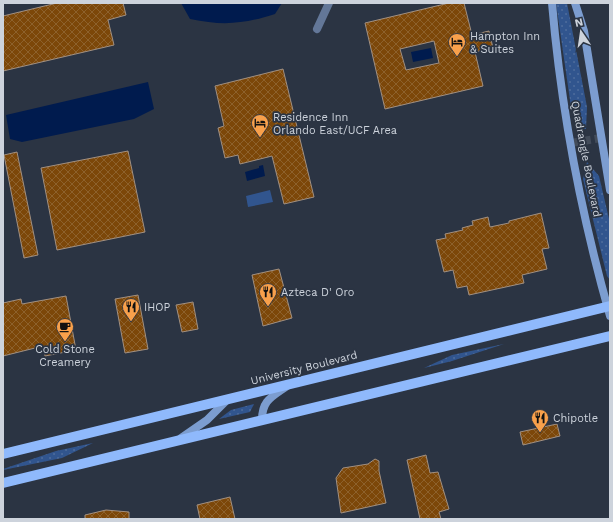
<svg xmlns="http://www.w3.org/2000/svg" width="613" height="522" font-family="'Work Sans',sans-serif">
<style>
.green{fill:url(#green-dots)}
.pitch{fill:#31558e}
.water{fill:#001b4e}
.building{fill:url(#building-cross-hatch);stroke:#a19082;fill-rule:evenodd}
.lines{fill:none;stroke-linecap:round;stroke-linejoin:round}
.secondary-tunnel{stroke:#434c5a;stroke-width:8;stroke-dasharray:8 4;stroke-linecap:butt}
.street{stroke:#637798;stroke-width:8}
.secondary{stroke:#7c9dd0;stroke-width:8}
.primary{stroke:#8fb9fc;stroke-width:10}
.labels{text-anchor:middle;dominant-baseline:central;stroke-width:3.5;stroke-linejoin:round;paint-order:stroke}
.poi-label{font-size:11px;fill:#cdd3dc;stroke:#2b3443;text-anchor:start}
.street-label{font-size:11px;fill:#cdd3dc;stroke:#2b3443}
</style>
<defs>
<pattern id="green-dots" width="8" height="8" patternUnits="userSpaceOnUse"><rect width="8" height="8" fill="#31558e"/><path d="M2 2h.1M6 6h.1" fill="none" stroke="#4e6d9d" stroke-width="1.8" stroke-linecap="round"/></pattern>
<pattern id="building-cross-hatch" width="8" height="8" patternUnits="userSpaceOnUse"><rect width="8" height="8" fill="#7c4709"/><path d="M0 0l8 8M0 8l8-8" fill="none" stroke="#8d612c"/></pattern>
</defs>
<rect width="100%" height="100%" fill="#2b3443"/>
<g class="green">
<path d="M556,3h11l20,104 -1,22h-4l-11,-22z"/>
<path d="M587,162l12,14 11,47v57l-3,-4 -24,-97z"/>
<path d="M504,344l-52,17 -28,7 28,-13z"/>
<path d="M254,404l-4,8 -31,7 12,-9z"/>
<path d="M93,443l-31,15 -59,12v-1l53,-18z"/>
</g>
<path class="pitch" d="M270,190l3,12 -25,5 -2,-11z"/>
<g class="water">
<path d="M181,3h101l-7,11c-31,10 -52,12 -85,5z"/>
<path d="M431,48l2,10 -20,4 -2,-10z"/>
<path d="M148,82l6,27 -20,10 -112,23 -12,-3 -4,-24z"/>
<path d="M263,165l2,11 -18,5 -2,-9 14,-4v-2z"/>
</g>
<g class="building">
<path d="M57,3h66l3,12 -18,5 6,25 -111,26v-55z"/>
<path d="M449,3h15l8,32 17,-4 4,17 -18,4 8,34 -98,23 -20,-86zM434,41l5,22 -33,7 -6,-21z"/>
<path d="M283,69l31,128 -30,7 -12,-48 -32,8 -2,-9 -13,3 -7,-30 6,-2 -9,-40z"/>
<path d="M128,151l17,81 -88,18 -16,-82z"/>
<path d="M17,152l21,103 -14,3 -20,-103z"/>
<path d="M541,213l8,35 -7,1 5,20 -25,6 2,8 -55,12 -2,-9 -10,2 -4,-18 -9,2 -8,-32 10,-2 -1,-4 18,-4 -1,-2 11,-3 -1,-4 16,-4 2,10 19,-4v-2z"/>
<path d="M279,269l13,49 -29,8 -11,-51z"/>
<path d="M138,295l10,54 -23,4 -10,-54z"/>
<path d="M66,296l10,54 -31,6 -2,-10 -40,10v-53l18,-4 1,5z"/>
<path d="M193,302l5,27 -16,3 -6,-27z"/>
<path d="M557,424l3,12 -37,9 -3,-13z"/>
<path d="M426,455l4,18 8,-1 11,37 -10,3 2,7h-21l-13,-59z"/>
<path d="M375,459l4,2v10l7,32 -45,10 -5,-35 7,-10 25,-4z"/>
<path d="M230,497l5,22h-35l-3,-14z"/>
<path d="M106,510l23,2v7h-44v-4z"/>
</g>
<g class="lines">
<path class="secondary-tunnel" d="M571,143l30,-5"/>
<path class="street" d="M317,29l12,-26"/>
<g class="secondary">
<path d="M552,3c9,106 29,211 58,313"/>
<path d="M575,3l9,28 26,159"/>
<path d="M262,420c0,-20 10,-23 25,-34"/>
<path d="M181,438l26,-18 20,-20"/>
</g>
<g class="primary">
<path d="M3,454l607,-148"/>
<path d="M3,483l607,-147"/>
</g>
</g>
<defs>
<symbol id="hotel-pin" viewBox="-11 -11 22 30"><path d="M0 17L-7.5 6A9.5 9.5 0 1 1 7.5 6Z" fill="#f8a04b" stroke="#2b3443"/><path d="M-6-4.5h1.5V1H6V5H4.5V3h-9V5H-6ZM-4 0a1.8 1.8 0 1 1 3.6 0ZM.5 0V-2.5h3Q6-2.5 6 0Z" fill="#111"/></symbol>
<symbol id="restaurant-pin" viewBox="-11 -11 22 30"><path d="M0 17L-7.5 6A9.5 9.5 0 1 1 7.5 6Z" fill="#f8a04b" stroke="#2b3443"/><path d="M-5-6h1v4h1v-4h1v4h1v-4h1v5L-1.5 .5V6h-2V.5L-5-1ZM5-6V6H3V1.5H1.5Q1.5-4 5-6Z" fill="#111"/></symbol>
<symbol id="cafe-pin" viewBox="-11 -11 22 30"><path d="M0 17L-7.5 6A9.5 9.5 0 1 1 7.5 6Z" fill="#f8a04b" stroke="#2b3443"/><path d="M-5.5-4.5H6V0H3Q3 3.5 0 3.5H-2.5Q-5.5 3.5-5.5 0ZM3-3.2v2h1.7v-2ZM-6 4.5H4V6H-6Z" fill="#111"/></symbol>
</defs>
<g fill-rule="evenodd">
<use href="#hotel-pin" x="447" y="32" width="20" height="27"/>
<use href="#hotel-pin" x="250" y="113" width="20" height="27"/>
<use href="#restaurant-pin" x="258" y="282" width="20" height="27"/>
<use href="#restaurant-pin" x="121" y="297" width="20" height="27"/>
<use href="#cafe-pin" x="55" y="317" width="20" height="27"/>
<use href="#restaurant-pin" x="530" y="408" width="20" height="27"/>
</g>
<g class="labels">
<g class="poi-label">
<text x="470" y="36">Hampton Inn<tspan x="470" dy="13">&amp; Suites</tspan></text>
<text x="273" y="117">Residence Inn<tspan x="273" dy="13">Orlando East/UCF Area</tspan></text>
<text x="281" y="292">Azteca D' Oro</text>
<text x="144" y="307">IHOP</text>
<text x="65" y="349" text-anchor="middle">Cold Stone<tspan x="65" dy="13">Creamery</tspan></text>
<text x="553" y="418">Chipotle</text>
</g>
<g class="street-label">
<text transform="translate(586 159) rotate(79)">Quadrangle Boulevard</text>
<text transform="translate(304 368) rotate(-14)">University Boulevard</text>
</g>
</g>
<rect width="613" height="522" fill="none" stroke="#cdd3dc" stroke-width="8"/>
<g transform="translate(581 32) rotate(347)" stroke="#2b3443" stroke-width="3" paint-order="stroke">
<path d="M0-3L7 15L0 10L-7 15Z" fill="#cdd3dc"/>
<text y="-6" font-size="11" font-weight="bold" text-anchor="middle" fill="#cdd3dc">N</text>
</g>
</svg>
